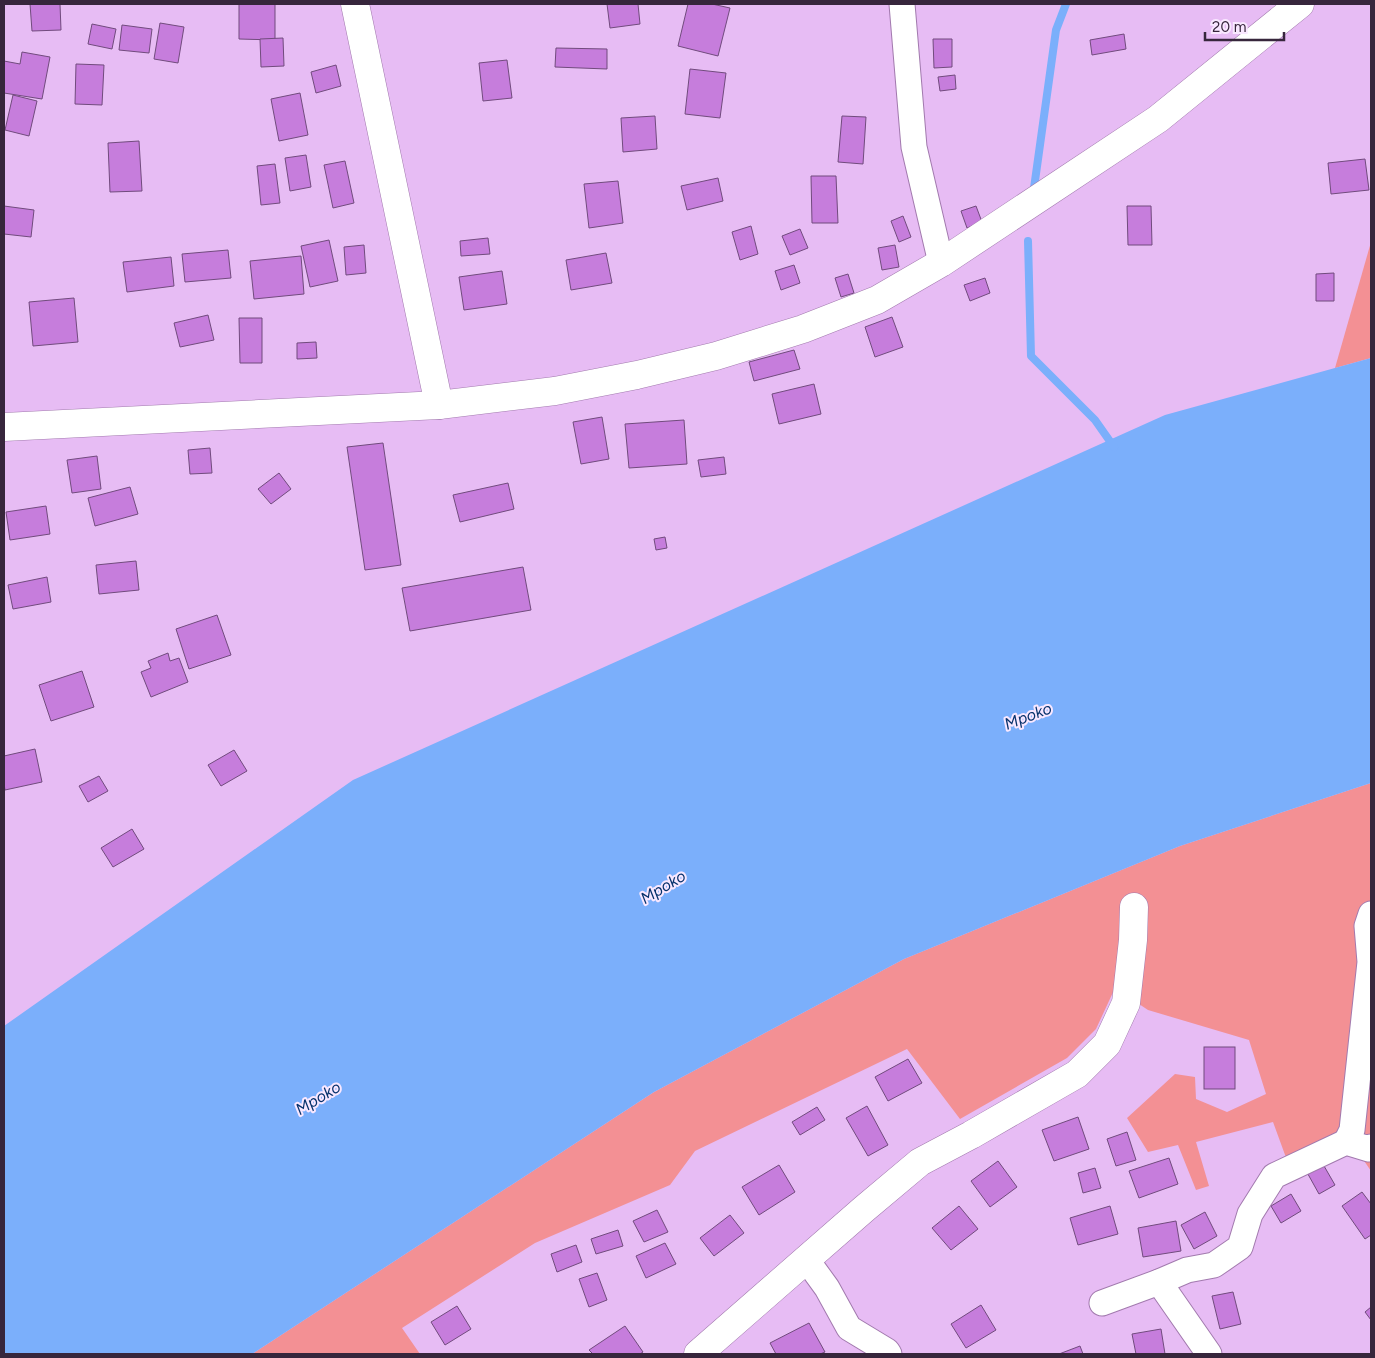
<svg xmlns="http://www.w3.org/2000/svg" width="1375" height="1358" font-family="Figtree,sans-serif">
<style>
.green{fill:#f39094}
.water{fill:#7baffb}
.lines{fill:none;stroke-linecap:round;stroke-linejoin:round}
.stream{stroke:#7baffb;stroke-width:8}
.building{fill:#c67ddc;stroke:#714b7d}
.minor-casing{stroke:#a27aae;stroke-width:27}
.tertiary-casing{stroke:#a27aae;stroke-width:29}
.minor{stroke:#fff;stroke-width:25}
.tertiary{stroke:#fff;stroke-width:28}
.labels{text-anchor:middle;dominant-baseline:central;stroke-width:4;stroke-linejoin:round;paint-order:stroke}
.water-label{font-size:16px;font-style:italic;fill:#07326c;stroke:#f9e8ff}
</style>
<rect width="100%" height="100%" fill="#e7bcf4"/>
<g class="green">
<path d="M1371,242v116l-36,10z"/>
<path d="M1371,783v388l-13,-19 -70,11 -15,-41 -77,20 13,44 -13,4 -18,-45 -30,7 -21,-34 48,-44 20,3 1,22 31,13 39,-18 -17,-54 -101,-30 -33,-22 -19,41 -29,29 -107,61 -53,-70 -212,102 -25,34 -135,58 -133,85 18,26h-168l402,-262 250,-133 276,-113z"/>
</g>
<path class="water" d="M1371,358v425l-191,63 -276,113 -250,133 -402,262h-248v-328l349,-246 812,-365z"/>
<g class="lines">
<g class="stream">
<path d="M1034,188l22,-158 10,-26"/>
<path d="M1028,241l3,115 64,64 19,27"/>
</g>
</g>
<g class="building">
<path d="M30,4h30l1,26 -29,1z"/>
<path d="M239,4h36v36l-36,-1z"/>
<path d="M607,4h31l2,20 -30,4z"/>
<path d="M688,4h24l18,4 -12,48 -40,-10z"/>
<path d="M160,23l24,4 -6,36 -24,-4z"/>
<path d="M92,24l24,5 -4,20 -24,-5z"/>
<path d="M122,25l30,4 -3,24 -30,-3z"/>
<path d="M1124,34l2,15 -34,6 -2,-15z"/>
<path d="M283,38l1,28 -23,1 -1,-28z"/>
<path d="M933,39h19v28l-18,1z"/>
<path d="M556,48l51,1v20l-52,-2z"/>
<path d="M22,52l28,5 -8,42 -38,-6v-32l16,3z"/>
<path d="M507,60l5,38 -29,3 -4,-38z"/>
<path d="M76,64l28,1 -2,40 -27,-1z"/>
<path d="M336,65l5,21 -25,7 -5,-21z"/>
<path d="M690,69l36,4 -6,45 -35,-4z"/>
<path d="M955,75l1,14 -16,2 -2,-14z"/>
<path d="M300,93l8,42 -29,6 -8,-42z"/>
<path d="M13,95l24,6 -8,35 -24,-6z"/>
<path d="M655,116l2,33 -34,3 -2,-34z"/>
<path d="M842,116l24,1 -3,47 -25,-2z"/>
<path d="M139,141l3,50 -32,1 -2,-49z"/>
<path d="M306,155l5,32 -21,4 -5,-33z"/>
<path d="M1365,159l4,31 -38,4 -3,-31z"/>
<path d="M345,161l9,42 -21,5 -9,-43z"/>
<path d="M275,164l5,39 -19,2 -4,-39z"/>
<path d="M811,176h25l2,47h-26z"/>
<path d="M718,178l5,23 -36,9 -6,-24z"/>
<path d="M618,181l5,42 -34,5 -5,-44z"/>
<path d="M4,206l30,4 -3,27 -27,-3z"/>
<path d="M976,206l6,16 -15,6 -6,-17z"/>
<path d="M1127,206h24l1,39h-24z"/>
<path d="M903,216l8,21 -12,5 -8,-21z"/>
<path d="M751,226l7,28 -18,6 -8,-28z"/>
<path d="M800,229l8,19 -18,7 -8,-19z"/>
<path d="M488,238l2,16 -29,2 -1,-15z"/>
<path d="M329,240l9,41 -28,6 -9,-41z"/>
<path d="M364,245l2,28 -20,2 -2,-28z"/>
<path d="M895,245l4,22 -17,3 -4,-22z"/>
<path d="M228,250l3,28 -46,4 -3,-28z"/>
<path d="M606,253l6,30 -41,7 -5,-30z"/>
<path d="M301,256l3,38 -50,5 -4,-38z"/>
<path d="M171,257l3,29 -47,6 -4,-30z"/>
<path d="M794,265l6,18 -19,7 -6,-19z"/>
<path d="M502,271l5,33 -43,6 -5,-33z"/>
<path d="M1334,273v28h-18v-27z"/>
<path d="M848,274l6,19 -13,4 -6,-19z"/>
<path d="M985,278l5,15 -20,8 -6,-16z"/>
<path d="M74,298l4,44 -45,4 -4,-44z"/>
<path d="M208,315l6,25 -34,7 -6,-24z"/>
<path d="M892,317l11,30 -28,10 -10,-30z"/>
<path d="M239,318h23v45h-22z"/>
<path d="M316,342l1,16 -20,1v-16z"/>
<path d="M794,350l6,19 -46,12 -5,-19z"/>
<path d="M814,384l7,30 -42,10 -7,-30z"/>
<path d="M602,417l7,42 -28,5 -8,-42z"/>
<path d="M684,420l3,44 -58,4 -4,-44z"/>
<path d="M383,443l18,122 -36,5 -18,-123z"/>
<path d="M210,448l2,25 -22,1 -2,-24z"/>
<path d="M97,456l4,33 -29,4 -5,-33z"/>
<path d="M724,457l2,17 -25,3 -3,-17z"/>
<path d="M279,473l12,16 -20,15 -13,-15z"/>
<path d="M508,483l6,26 -54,13 -7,-27z"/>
<path d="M130,487l8,27 -43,12 -7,-28z"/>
<path d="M46,506l4,28 -40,6 -4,-28z"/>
<path d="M665,537l2,11 -11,2 -2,-11z"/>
<path d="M136,561l3,29 -40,4 -3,-29z"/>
<path d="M523,567l8,43 -121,21 -8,-43z"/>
<path d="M47,577l4,25 -38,7 -5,-24z"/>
<path d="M217,615l14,40 -42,14 -13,-40z"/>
<path d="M168,653l2,8 9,-3 9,24 -37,15 -10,-25 10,-4 -3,-7z"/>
<path d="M82,671l12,36 -43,14 -12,-36z"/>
<path d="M35,749l7,33 -37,8 -1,-6v-28z"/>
<path d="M234,750l13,21 -26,15 -13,-21z"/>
<path d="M99,776l9,15 -20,11 -9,-16z"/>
<path d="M132,829l12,20 -31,18 -12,-19z"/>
<rect x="1204" y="1047" width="31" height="42"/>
<path d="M908,1059l14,24 -34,18 -13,-24z"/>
<path d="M867,1106l21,39 -20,11 -22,-38z"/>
<path d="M817,1107l8,13 -25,15 -8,-13z"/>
<path d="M1078,1117l11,32 -35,12 -12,-31z"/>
<path d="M1127,1132l9,28 -20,6 -9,-27z"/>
<path d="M1169,1158l9,26 -39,14 -10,-27z"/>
<path d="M1320,1159l15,26 -16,9 -15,-27z"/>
<path d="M998,1161l19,26 -27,20 -19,-26z"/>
<path d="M779,1165l16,27 -36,23 -17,-28z"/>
<path d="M1095,1168l6,20 -18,5 -5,-20z"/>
<path d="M1362,1192l9,12v31l-6,4 -23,-33z"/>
<path d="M1291,1194l10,17 -20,12 -10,-17z"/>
<path d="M959,1206l19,23 -27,21 -19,-22z"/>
<path d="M1110,1206l8,28 -40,11 -8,-27z"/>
<path d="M657,1210l11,22 -24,10 -11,-21z"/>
<path d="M1205,1212l12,24 -23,13 -13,-24z"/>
<path d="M730,1215l14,18 -30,23 -14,-18z"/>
<path d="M1176,1221l5,30 -38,6 -5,-29z"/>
<path d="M618,1230l5,16 -27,8 -5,-15z"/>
<path d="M665,1243l11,21 -30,14 -10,-22z"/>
<path d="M576,1245l6,17 -25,10 -6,-18z"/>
<path d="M597,1273l10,27 -18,7 -10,-28z"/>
<path d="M1233,1292l8,32 -21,5 -8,-33z"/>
<path d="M981,1305l15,25 -30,18 -15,-24z"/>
<path d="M457,1306l14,23 -26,16 -14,-23z"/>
<path d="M1371,1307v13l-6,-8z"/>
<path d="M809,1323l16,29 -5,2h-44l-6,-11z"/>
<path d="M625,1326l18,26 -3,2h-47l-4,-4z"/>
<path d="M1161,1329l4,25h-29l-4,-20z"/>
<path d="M1080,1346l3,8h-24z"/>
</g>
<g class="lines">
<defs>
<g id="minor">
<path d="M902,4l12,143 27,116"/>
<path d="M1346,1142l6,-12 18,-168 -3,-36 4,-12"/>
<path d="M806,1259l21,29 22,40 38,23 2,3"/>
<path d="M1159,1282l50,72"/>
<path d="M1102,1303l57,-21 28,-12 27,-5 26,-18 10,-33 24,-38 72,-34 23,7 2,-2"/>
</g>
<g id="tertiary">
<path d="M355,4l84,401"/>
<path d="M4,427l435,-22 116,-14 82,-16 79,-19 87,-27 74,-29 64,-37 217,-144 142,-115"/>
<path d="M698,1354l166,-145 56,-47 51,-27 106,-61 30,-30 19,-41 7,-63 1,-33"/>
</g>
</defs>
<use href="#minor" class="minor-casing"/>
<use href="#tertiary" class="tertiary-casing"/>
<use href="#minor" class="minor"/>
<use href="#tertiary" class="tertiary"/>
</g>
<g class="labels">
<g class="water-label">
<text transform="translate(1028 716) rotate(-21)">Mpoko</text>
<text transform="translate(663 887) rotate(-31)">Mpoko</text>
<text transform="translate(318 1098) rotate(-31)">Mpoko</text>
</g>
</g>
<rect width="1375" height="1358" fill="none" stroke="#37263c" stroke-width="10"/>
<path d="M1205 32v8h79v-8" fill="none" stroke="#37263c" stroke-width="2.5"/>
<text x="1212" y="32" font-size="15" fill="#37263c" stroke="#f9e8ff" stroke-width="4" paint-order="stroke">20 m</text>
</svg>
